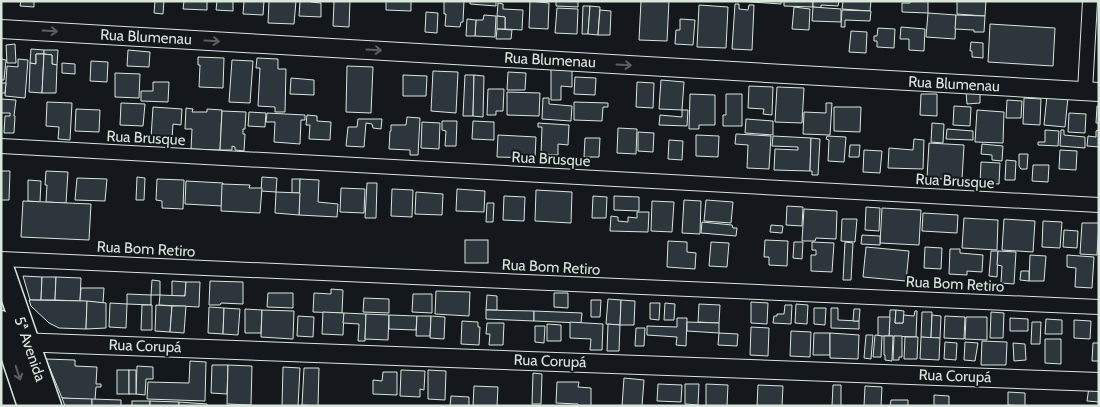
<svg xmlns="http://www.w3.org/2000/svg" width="1100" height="407" font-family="Cabin,sans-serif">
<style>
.building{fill:#2c363c;stroke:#d8e6dc}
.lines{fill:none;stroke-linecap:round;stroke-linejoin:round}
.minor-casing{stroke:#d8e6dc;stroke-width:16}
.tertiary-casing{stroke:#d8e6dc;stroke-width:20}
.primary-casing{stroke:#d8e6dc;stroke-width:25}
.minor{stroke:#14181c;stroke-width:14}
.tertiary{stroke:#14181c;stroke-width:18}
.primary{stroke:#14181c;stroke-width:22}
.oneway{stroke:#59605f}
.labels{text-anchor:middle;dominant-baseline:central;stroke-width:4;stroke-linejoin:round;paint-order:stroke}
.street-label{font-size:15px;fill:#d8e6dc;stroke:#14181c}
</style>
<rect width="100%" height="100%" fill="#14181c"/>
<g class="building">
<path d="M21,1h13v6l-14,-1z"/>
<path d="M155,1h9l-1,13 -9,-1z"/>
<path d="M184,1h23v9l-24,-1z"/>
<path d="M217,1h16v10l-17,-1z"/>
<path d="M244,1h20l-1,14 -20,-1z"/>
<path d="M269,1h27l-2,23 -26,-1z"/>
<path d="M300,1h11v1l10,1v14l-22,-1z"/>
<path d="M331,1h19l-1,26 -16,-1 1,-24z"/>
<path d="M386,1h25v10l-25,-1z"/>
<path d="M444,1h20l-1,21h-2l-1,5 -15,-1 1,-12h-2z"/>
<path d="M470,1h26v5l-26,-2z"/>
<path d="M530,1l19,2 -1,26 -19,-1z"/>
<path d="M556,1h22v6l-22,-1z"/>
<path d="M641,1h28l-2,40 -28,-1z"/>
<path d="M737,1h44v3z"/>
<path d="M784,1h29v6l-29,-1z"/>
<path d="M813,1h26l-1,5 -17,-1v3l-8,-1z"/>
<path d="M843,1h28l-1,10 -28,-2z"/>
<path d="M910,1h18v12l-26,-1v-9h8z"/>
<path d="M957,1h29l-1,15 -28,-2z"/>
<path d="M498,3l5,1v5l20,1 -1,20 -17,-1v-12l-8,-1z"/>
<path d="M735,4h4v5l9,1 1,-5h5l-2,45 -20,-1z"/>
<path d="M699,5l29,2 -2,41 -29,-1z"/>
<path d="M583,6h7l-2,28h-6z"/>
<path d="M590,6l10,1 -2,28 -10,-1z"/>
<path d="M794,7l16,2 -1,21 -17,-1z"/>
<path d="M813,7l28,2v13l-29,-1z"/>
<path d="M557,8l21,1 -1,25 -22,-1z"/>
<path d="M600,10l11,1 -1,24h-12z"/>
<path d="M842,10l29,1 -1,10 -25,-1v7h-4z"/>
<path d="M426,12l12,1 -1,20 -12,-1z"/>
<path d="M928,13l28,2 -1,24 -29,-2z"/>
<path d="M484,15l12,1 -1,21 -20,-1 1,-16h7z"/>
<path d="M956,15l29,1 -1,16h-10v-2l-19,-1z"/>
<path d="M497,16l8,1v12h-8z"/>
<path d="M467,19l9,1 -1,16h-9z"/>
<path d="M680,19l15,1 -2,25 -18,-1 1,-14h4z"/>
<path d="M990,24l65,4 -2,38 -65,-4z"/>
<path d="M901,27l24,2 -1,22 -15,-1v-11h-9z"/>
<path d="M878,28l17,1 -1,19 -17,-1v-6h-3v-5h3z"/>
<path d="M497,29l15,1 -1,9h-15z"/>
<path d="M851,31l16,1 -1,21 -17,-1z"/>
<path d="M971,42l12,1v15l-11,-1v-6h-2z"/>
<path d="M15,44l1,19h-9l-1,-18z"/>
<path d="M31,49l13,1v4h-8v10l-6,-1z"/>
<path d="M44,50h14l-1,15 -5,-1v-9l-8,-1z"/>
<path d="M128,50l22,2 -1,15 -22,-1z"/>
<path d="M36,54h8l-2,39 -13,-1 1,-29 6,1z"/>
<path d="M44,54l8,1v9l5,1 -1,28h-14z"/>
<path d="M198,57l26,1 -1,30 -24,-1 1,-22h-2z"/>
<path d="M257,58l21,1v10h8l-1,43h-10v-5l-17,-1 2,-38h-4z"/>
<path d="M1,59l5,1 -2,20h-3z"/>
<path d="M18,59l10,1 -3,38 -20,-2 2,-30 11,1z"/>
<path d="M232,60l21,1 -3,42 -21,-1z"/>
<path d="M91,61l17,1 -1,20 -17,-1z"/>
<path d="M62,63l13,1v10l-13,-1z"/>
<path d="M347,66l26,1 -2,46 -25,-1z"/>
<path d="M551,67l21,1v19l-11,-1v14h-10z"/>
<path d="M433,71l25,1 -2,41 -25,-2z"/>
<path d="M508,72l18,1 -1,17h-18z"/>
<path d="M115,73l25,1 -1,24 -24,-1z"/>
<path d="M403,75l24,1 -1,20h-23z"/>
<path d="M465,75h9l-1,41h-10z"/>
<path d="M474,75l10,1 -1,41 -10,-1z"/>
<path d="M575,77l21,1 -1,17 -21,-1z"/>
<path d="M291,78l23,2v15l-24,-1z"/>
<path d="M661,80l23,2 -2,28 -23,-1z"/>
<path d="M153,82h16l-1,20 -27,-1v-10h12z"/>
<path d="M637,82l17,1 -1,25 -17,-1z"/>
<path d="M1,83h5l-1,10h-4z"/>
<path d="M749,86l24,1 -1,28 -9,-1 1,-5 -16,-1z"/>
<path d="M777,87l27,1 -2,35 -27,-1z"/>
<path d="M488,89h16l-1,22h-7v4h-9z"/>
<path d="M980,91v12l-13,1 -1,-12z"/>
<path d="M507,92l33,1 -1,23 -32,-1z"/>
<path d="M690,94l25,1v30h-16v4h-10z"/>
<path d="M726,94h16v32h-19v-11h3z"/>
<path d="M921,94h16v22l-17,-1z"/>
<path d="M1047,95l21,2 -3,30 -21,-2z"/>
<path d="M543,98h6v6l23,2 -1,15 -29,-2z"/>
<path d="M1024,98l17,1 -1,26 -17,-1z"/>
<path d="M1,99l15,1 -2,16h1l-1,17h-10l1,-17h5v-3h-9z"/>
<path d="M1007,100l15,1 -1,17h-15z"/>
<path d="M47,102l25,1 -2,37 -12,-1 1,-12 -13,-1z"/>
<path d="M574,102l34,1v4h-5l-1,14 -28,-1z"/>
<path d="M121,103l24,1 -2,22 -23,-1z"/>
<path d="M826,103h6l-2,32 -27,-1 1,-22 22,1z"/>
<path d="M954,106l17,1 -1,19 -17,-1z"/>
<path d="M1097,106h2v17h-3z"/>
<path d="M153,107l29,2 -1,16 -8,-1 -1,15 -21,-1z"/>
<path d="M834,107h27l-1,25 -26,-1z"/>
<path d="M186,108l7,1 -1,3h15v-3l15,1 -2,40 -29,-1 1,-20h-7z"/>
<path d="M76,109l24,1 -1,22 -24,-1z"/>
<path d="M682,110h6l-1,16 -28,-1 1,-10 22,2z"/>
<path d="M977,110l27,2 -1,31 -28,-1z"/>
<path d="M222,111l24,1 -1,17h-2v5h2l-1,17 -9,-1v-3l-3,-1v4h-12z"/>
<path d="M249,112l17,1 -1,14 -17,-1z"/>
<path d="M267,113l38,2v5h-4l-1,24 -26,-2 1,-20h-9z"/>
<path d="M1069,113l17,1 -1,19 -17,-1z"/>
<path d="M307,115l10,1v5l14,1 -1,18 -21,-1 1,-14h-4z"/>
<path d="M407,117l13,1 -2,37h-8v-5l-21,-1 1,-18h1v-6h15z"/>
<path d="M358,119h24l-1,10 -8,-1 -1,-4 -6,-1 -2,24 -18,-1 2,-19h9z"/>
<path d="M746,119l27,2v14l-28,-2z"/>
<path d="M442,121h15l-1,25h-11l1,-15 -4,-1z"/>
<path d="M473,121l21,1v18l-22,-1z"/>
<path d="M422,122l18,1 -1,26 -18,-1z"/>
<path d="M538,123l31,2 -1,20 -10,-1v11l-17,-1 1,-27h-4z"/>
<path d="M932,123l12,1 -1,19 -12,-1z"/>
<path d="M618,128l19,1 -1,25 -19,-1z"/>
<path d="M947,129l26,2v9l-27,-1z"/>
<path d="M1099,129v18l-12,-1 1,-10 8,1v-6z"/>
<path d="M1045,130l14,1 -1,15 -20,-1v-3h7z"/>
<path d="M1061,130h3v5l21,2v11l-25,-2z"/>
<path d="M638,132l16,1 -1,19 -15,-1z"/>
<path d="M736,134l35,2 -2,33 -22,-1 1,-23 -13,-1z"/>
<path d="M498,135l38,2 -1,21 -38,-1z"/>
<path d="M696,135l23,1 -1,21 -22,-1z"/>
<path d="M773,136l38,2 -1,33 -36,-1 1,-21 23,1v-3l-26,-1z"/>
<path d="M827,136l19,1 -2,25 -16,-1 1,-21 -3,-1z"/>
<path d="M585,138h15l-1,19h-15z"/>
<path d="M811,138l9,1 -2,36h-6v-4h-2z"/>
<path d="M914,139l10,1 -1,29 -35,-1 1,-20 24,2z"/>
<path d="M669,140l14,1 -1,19 -14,-1z"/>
<path d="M929,143l35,2 -2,35 -35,-2z"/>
<path d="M982,144l21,2 -1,15 -10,-1v-5l-11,-1z"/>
<path d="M850,145h10l-1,12h-10z"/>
<path d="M864,150l18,1 -2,22 -17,-1z"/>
<path d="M1060,150l17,1 -1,19 -17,-1z"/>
<path d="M1019,154h9l-1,15h-6l-2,-3z"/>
<path d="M1006,160l10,1 -1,19h-10z"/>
<path d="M981,162l19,1 -1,21 -19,-1z"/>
<path d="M1033,165h16l-1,17 -16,-1z"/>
<path d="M1,171h9l-1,29h-8z"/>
<path d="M46,171l22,1 -2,31 -20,-1 1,-17h-2z"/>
<path d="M137,177l8,1 -1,22h-8z"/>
<path d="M262,177l15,1 -1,14 -15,-1z"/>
<path d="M77,178l30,1 -2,22 -30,-1z"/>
<path d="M157,179l27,1 -1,29 -21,-1v-7l-6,-1z"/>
<rect x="292" y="179" width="8" height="14"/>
<path d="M300,179l19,1 -1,22 20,2 -1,13 -38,-2z"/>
<path d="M28,180l13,1 -1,21 -12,-1z"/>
<path d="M186,181l37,2 -1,23 -37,-2z"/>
<path d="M367,183h10l-1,35h-11z"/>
<path d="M222,184l28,1 -1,3h13l-2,25 -39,-2z"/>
<path d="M341,188l24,1 -1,24 -24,-1z"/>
<path d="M392,189l21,1 -1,27 -21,-1z"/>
<path d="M457,189l28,2 -1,21 -28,-1z"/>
<path d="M536,190l36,2 -1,31 -36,-2z"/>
<path d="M276,192l24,1 -1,22 -24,-2z"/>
<path d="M416,192l27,2 -1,21 -27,-1z"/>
<path d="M504,196l21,1 -1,24 -21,-1z"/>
<path d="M593,196l14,1 -1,21h-14z"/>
<path d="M614,196l25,1v14l-25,-1z"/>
<path d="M684,200l17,1 -1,33 -18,-1z"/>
<path d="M706,200l27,2 -2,21 -27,-2z"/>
<path d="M23,201l68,3 -2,36 -68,-3z"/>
<path d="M652,201l22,1 -2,30 -21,-1z"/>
<path d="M487,203h7l-1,19h-7z"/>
<path d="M787,206l16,1 -1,19 -16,-1z"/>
<path d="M866,207l14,1 -1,23 -14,-1z"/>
<path d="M882,208l39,2 -2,35 -39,-2z"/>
<path d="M804,209l33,2 -1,28 -20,-1 -1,3h-13z"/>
<path d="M637,212h12l-1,20 -38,-1 1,-15 7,1v4l10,1v-5l9,1z"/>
<path d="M923,213l35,2 -1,18 -35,-2z"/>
<path d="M964,218l34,2 -1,30 -35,-2z"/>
<path d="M842,219h15l-2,23 -14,-1z"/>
<path d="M1004,219l31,2 -2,31 -31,-2z"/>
<path d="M1043,221l19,1 -2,26 -18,-1z"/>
<path d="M702,222l30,3 1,3h4l-1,8 -35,-3z"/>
<path d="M1082,223h17l-2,32 -17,-1z"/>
<path d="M771,225l12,1 -1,7 -12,-1z"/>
<path d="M1064,230l14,1 -1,17 -14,-1z"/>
<path d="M862,235l18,1v9l-19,-1z"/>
<rect x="465" y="240" width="23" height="23"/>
<path d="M765,240l23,1 -1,25 -18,-1v-8h-5z"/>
<path d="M668,241l19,1v10l9,1 -1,16 -28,-2z"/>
<path d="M711,242l18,1 -2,24 -18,-1z"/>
<path d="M794,242h9l-1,17 -9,-1z"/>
<path d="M812,242l22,1 -2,29 -21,-1v-16h5v-5h-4z"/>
<path d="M845,242l8,1 -2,37h-8z"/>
<path d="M866,247l43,4 -3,30 -43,-4z"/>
<path d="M925,247l17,1 -1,21 -17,-1z"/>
<path d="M950,249h10v4l23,2 -1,17 -15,-1v4l-18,-1z"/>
<path d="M991,251h7l-1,26 -8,-1z"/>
<path d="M998,251l18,1 -2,32 -13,-1 1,-17 -5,-1z"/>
<path d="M1030,255l16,1 -2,25h-15z"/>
<path d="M1067,255l27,2 -2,31 -17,-1 1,-19 -9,-1z"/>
<path d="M1021,271h8v10l-9,-1z"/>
<path d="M23,276l19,1 -1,23h-11z"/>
<path d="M42,277h14l-1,23h-14z"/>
<path d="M56,277l25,1 -1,23 -25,-1z"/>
<path d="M152,280l8,1v14h-9z"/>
<path d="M172,281l14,1 -1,14h-13z"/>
<path d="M210,281l33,1v22l-22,-1 -1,2h-11z"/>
<path d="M186,282h14l-1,25 -40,-2 1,-10 25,1z"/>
<path d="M81,288h23l-1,15 -23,-2z"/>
<path d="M331,289l12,1 -1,23 -29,-1 1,-19 17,1z"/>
<path d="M436,291l34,1 -1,24 -34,-2z"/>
<path d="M268,293h25v15l-26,-1z"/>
<path d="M554,293h14v15l-14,-1z"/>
<path d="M127,294l24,1v10l-24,-1z"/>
<path d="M413,294h19v19l-20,-1z"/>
<path d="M487,295l10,1v14h-11z"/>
<path d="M364,298l25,1v14l-26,-1z"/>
<path d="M608,299l13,1 -1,25 -14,-1z"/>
<path d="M29,300l58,1 -1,28 -27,-1 -10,-5 -18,-17z"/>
<path d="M591,300h10l-1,17h-9z"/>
<path d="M621,300l14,1 -1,24h-14z"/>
<path d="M87,301l19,2v25l-20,1z"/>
<path d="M751,302l17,1 -1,21 -16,-1z"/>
<path d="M110,303l17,1 -1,24 -17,-1z"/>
<path d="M650,303h10l-1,17 -9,-1z"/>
<path d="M665,303l10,1 -1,16h-10z"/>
<path d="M699,304l21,1 -1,18 -21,-1z"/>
<path d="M796,304l12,1 -1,19 -12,-1z"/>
<path d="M142,305h10v25h-11z"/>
<path d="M156,305l16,1 -2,26 -15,-1z"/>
<path d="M785,305h7l-1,19 -18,-1 1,-7h3v-2h7z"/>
<path d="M172,306h14l-2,27 -14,-1z"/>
<path d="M209,307l15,1 -1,26 -15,-1z"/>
<path d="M224,308l16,1 -2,26 -15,-1z"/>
<path d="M814,308h12l-1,17 -11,-1z"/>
<path d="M831,308h7v12l21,1v8l-28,-1z"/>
<path d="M245,309l17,1 -1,23h-16z"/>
<path d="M854,309h6l-1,12h-6z"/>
<path d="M262,310l32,1 -1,28 -32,-2z"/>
<path d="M486,310l48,1v10l-48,-2z"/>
<path d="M890,310h6l-1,13h8v-8l11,1 1,-5h2l-1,26 -27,-1z"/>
<path d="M896,310l8,1 -1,12h-8z"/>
<path d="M534,311l48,2 -1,10 -47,-2z"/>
<path d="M323,312l21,1 -1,22 -21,-1z"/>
<path d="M922,312h10l-1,26 -10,-1z"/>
<path d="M991,312l13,1 -1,25h-13z"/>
<path d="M344,313l22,1 -1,27h-7l1,-17 -16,-1z"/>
<path d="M366,314l23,1 -1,25 -23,-1z"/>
<path d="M389,315l28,1 -1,14 -27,-1z"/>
<path d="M932,315l9,1 -1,22h-9z"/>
<path d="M298,316l16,1 -1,20 -16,-1z"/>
<path d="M417,316h14l-1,20h-14z"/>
<path d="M431,316l14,1 -1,22 -14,-1z"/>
<path d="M945,316l20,1 -1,22 -20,-1z"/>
<path d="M878,317h12l-1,19h-11z"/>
<path d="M966,317h21v23l-22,-1z"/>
<path d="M677,318h10l-1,28 -10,-1 1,-8 -30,-2v-9l30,1z"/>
<path d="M1010,318l18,1v12h-18z"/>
<path d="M1046,319l16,1v14h-17z"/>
<path d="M1074,320l17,1 -1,18 -16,-1z"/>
<path d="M462,321l16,1v5h2l-1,18 -18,-1z"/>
<path d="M570,322l33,2 -1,26h-12l1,-11 -21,-1z"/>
<path d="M687,322l32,1v10l-32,-2z"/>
<path d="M1032,322h9l-1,22h-9z"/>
<path d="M487,323h17l-1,22h-14l1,-11h-4z"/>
<path d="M547,324l14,1v16h-14z"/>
<path d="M608,324l12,1 -1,26h-12z"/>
<path d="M535,326h10l-1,17 -9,-1z"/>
<path d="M751,327l18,1 -1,28 -18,-1z"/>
<path d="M636,328h9l-1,18h-9z"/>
<path d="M791,331l20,1 -1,25 -20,-1z"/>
<path d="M719,333l19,1 -1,12 -19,-1z"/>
<path d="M814,333h16v22h-17z"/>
<path d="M830,333l29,2 -1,24 -28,-1z"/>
<path d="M866,335h7l-2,24 -7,-1z"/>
<path d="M875,335l7,1 -1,21h-8z"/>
<path d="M884,336h9l-1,25 -7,-1v-5h-1z"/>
<path d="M894,336h8v21h-3v3h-6z"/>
<path d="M905,337h13l-1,22h-13z"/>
<path d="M921,337l19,1 -1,22 -19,-1z"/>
<path d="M1045,339h16v25l-16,-1z"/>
<path d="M982,341l25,1 -1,23h-25z"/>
<path d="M945,342l12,1 -1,17 -12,-1z"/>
<path d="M965,342l13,1 -3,18 -11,-1z"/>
<path d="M1013,343l12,1 1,16 -12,1z"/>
<path d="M1093,343h6v18h-7z"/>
<path d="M46,359l29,1v6l22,1 -1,17h5v3h-5l-1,13 -33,-2z"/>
<path d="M190,361l16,1 -1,39 -58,-2 1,-17 41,1z"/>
<path d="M212,365h16l-1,29 -16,-1z"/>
<path d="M228,365l24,1 -1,39 -24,-1z"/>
<path d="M137,366l16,1v12h-7l-1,16 -9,-1z"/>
<path d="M283,367l17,1 -2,38h-16z"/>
<path d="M304,368h15l-1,38 -16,-1z"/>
<rect x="117" y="370" width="12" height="24"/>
<rect x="129" y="370" width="7" height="24"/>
<path d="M401,370l24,1 -1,19 -4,-1v8l-20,-1z"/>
<path d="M428,370l18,1 -1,29 -17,-1z"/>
<path d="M383,372h14v23l-24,-1v-14l9,1z"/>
<path d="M533,373l9,1 -1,30h-9z"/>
<path d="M624,378l20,2 -2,26h-20z"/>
<path d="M557,382h22l-1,5 13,1v18h-13v-2l-22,-1z"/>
<path d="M658,384l24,1 -1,17 -24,-1z"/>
<path d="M685,384h14l-1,21 -13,-1z"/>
<path d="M706,384l22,1 -1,21h-21z"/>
<path d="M758,385l25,1 -1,20h-25z"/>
<path d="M833,385h8v21h-9z"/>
<path d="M474,386l24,1 -1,19h-24z"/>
<path d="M865,386l17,1 -1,19h-17z"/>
<path d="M1089,387l10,1v14l-12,-1z"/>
<path d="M1008,392l17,1v13l-17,-1z"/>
<path d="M934,395l15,1v10h-15z"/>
<path d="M451,396l18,1v9h-19z"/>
<path d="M62,398l30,1v7h-27z"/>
<path d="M92,399l29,1v6h-29z"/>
<path d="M891,400h17v6h-18z"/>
<rect x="132" y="401" width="18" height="5"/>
<path d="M150,401l29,1v4h-29z"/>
<path d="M179,402l28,2v2h-28z"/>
</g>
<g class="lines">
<defs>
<g id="minor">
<path d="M1085,91l5,-90"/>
<path d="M1,146l1098,59"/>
<path d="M1,259l1098,48"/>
</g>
<g id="tertiary">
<path d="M1,29l1098,63"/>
<path d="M17,342l1082,40"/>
</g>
<g id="primary">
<path d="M1,264l49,142"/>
<path d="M1,322l28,84"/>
</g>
</defs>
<use href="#minor" class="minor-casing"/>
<use href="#tertiary" class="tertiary-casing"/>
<use href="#primary" class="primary-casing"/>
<use href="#minor" class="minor"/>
<use href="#tertiary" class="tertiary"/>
<use href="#primary" class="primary"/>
</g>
<defs><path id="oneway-shaft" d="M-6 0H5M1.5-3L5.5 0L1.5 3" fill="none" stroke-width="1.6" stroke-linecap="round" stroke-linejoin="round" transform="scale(1.25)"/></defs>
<g class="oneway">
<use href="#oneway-shaft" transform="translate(50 31) rotate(3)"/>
<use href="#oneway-shaft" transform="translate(212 41) rotate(3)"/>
<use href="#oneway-shaft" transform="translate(374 50) rotate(3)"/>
<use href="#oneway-shaft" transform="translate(624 65) rotate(3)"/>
<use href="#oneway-shaft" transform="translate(18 373) rotate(72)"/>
</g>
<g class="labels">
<g class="street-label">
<text transform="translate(146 37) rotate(3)">Rua Blumenau</text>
<text transform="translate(550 60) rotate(3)">Rua Blumenau</text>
<text transform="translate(954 84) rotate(3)">Rua Blumenau</text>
<text transform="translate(146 138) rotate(3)">Rua Brusque</text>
<text transform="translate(551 159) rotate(3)">Rua Brusque</text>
<text transform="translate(955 181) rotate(3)">Rua Brusque</text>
<text transform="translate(146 249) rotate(3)">Rua Bom Retiro</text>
<text transform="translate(551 267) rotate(3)">Rua Bom Retiro</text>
<text transform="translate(955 284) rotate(3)">Rua Bom Retiro</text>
<text transform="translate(145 346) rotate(2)">Rua Corupá</text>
<text transform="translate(30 349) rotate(71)">5ª Avenida</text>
<text transform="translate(550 361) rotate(2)">Rua Corupá</text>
<text transform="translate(955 376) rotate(2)">Rua Corupá</text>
</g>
</g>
<rect width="1100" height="407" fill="none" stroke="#d8e6dc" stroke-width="5"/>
</svg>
